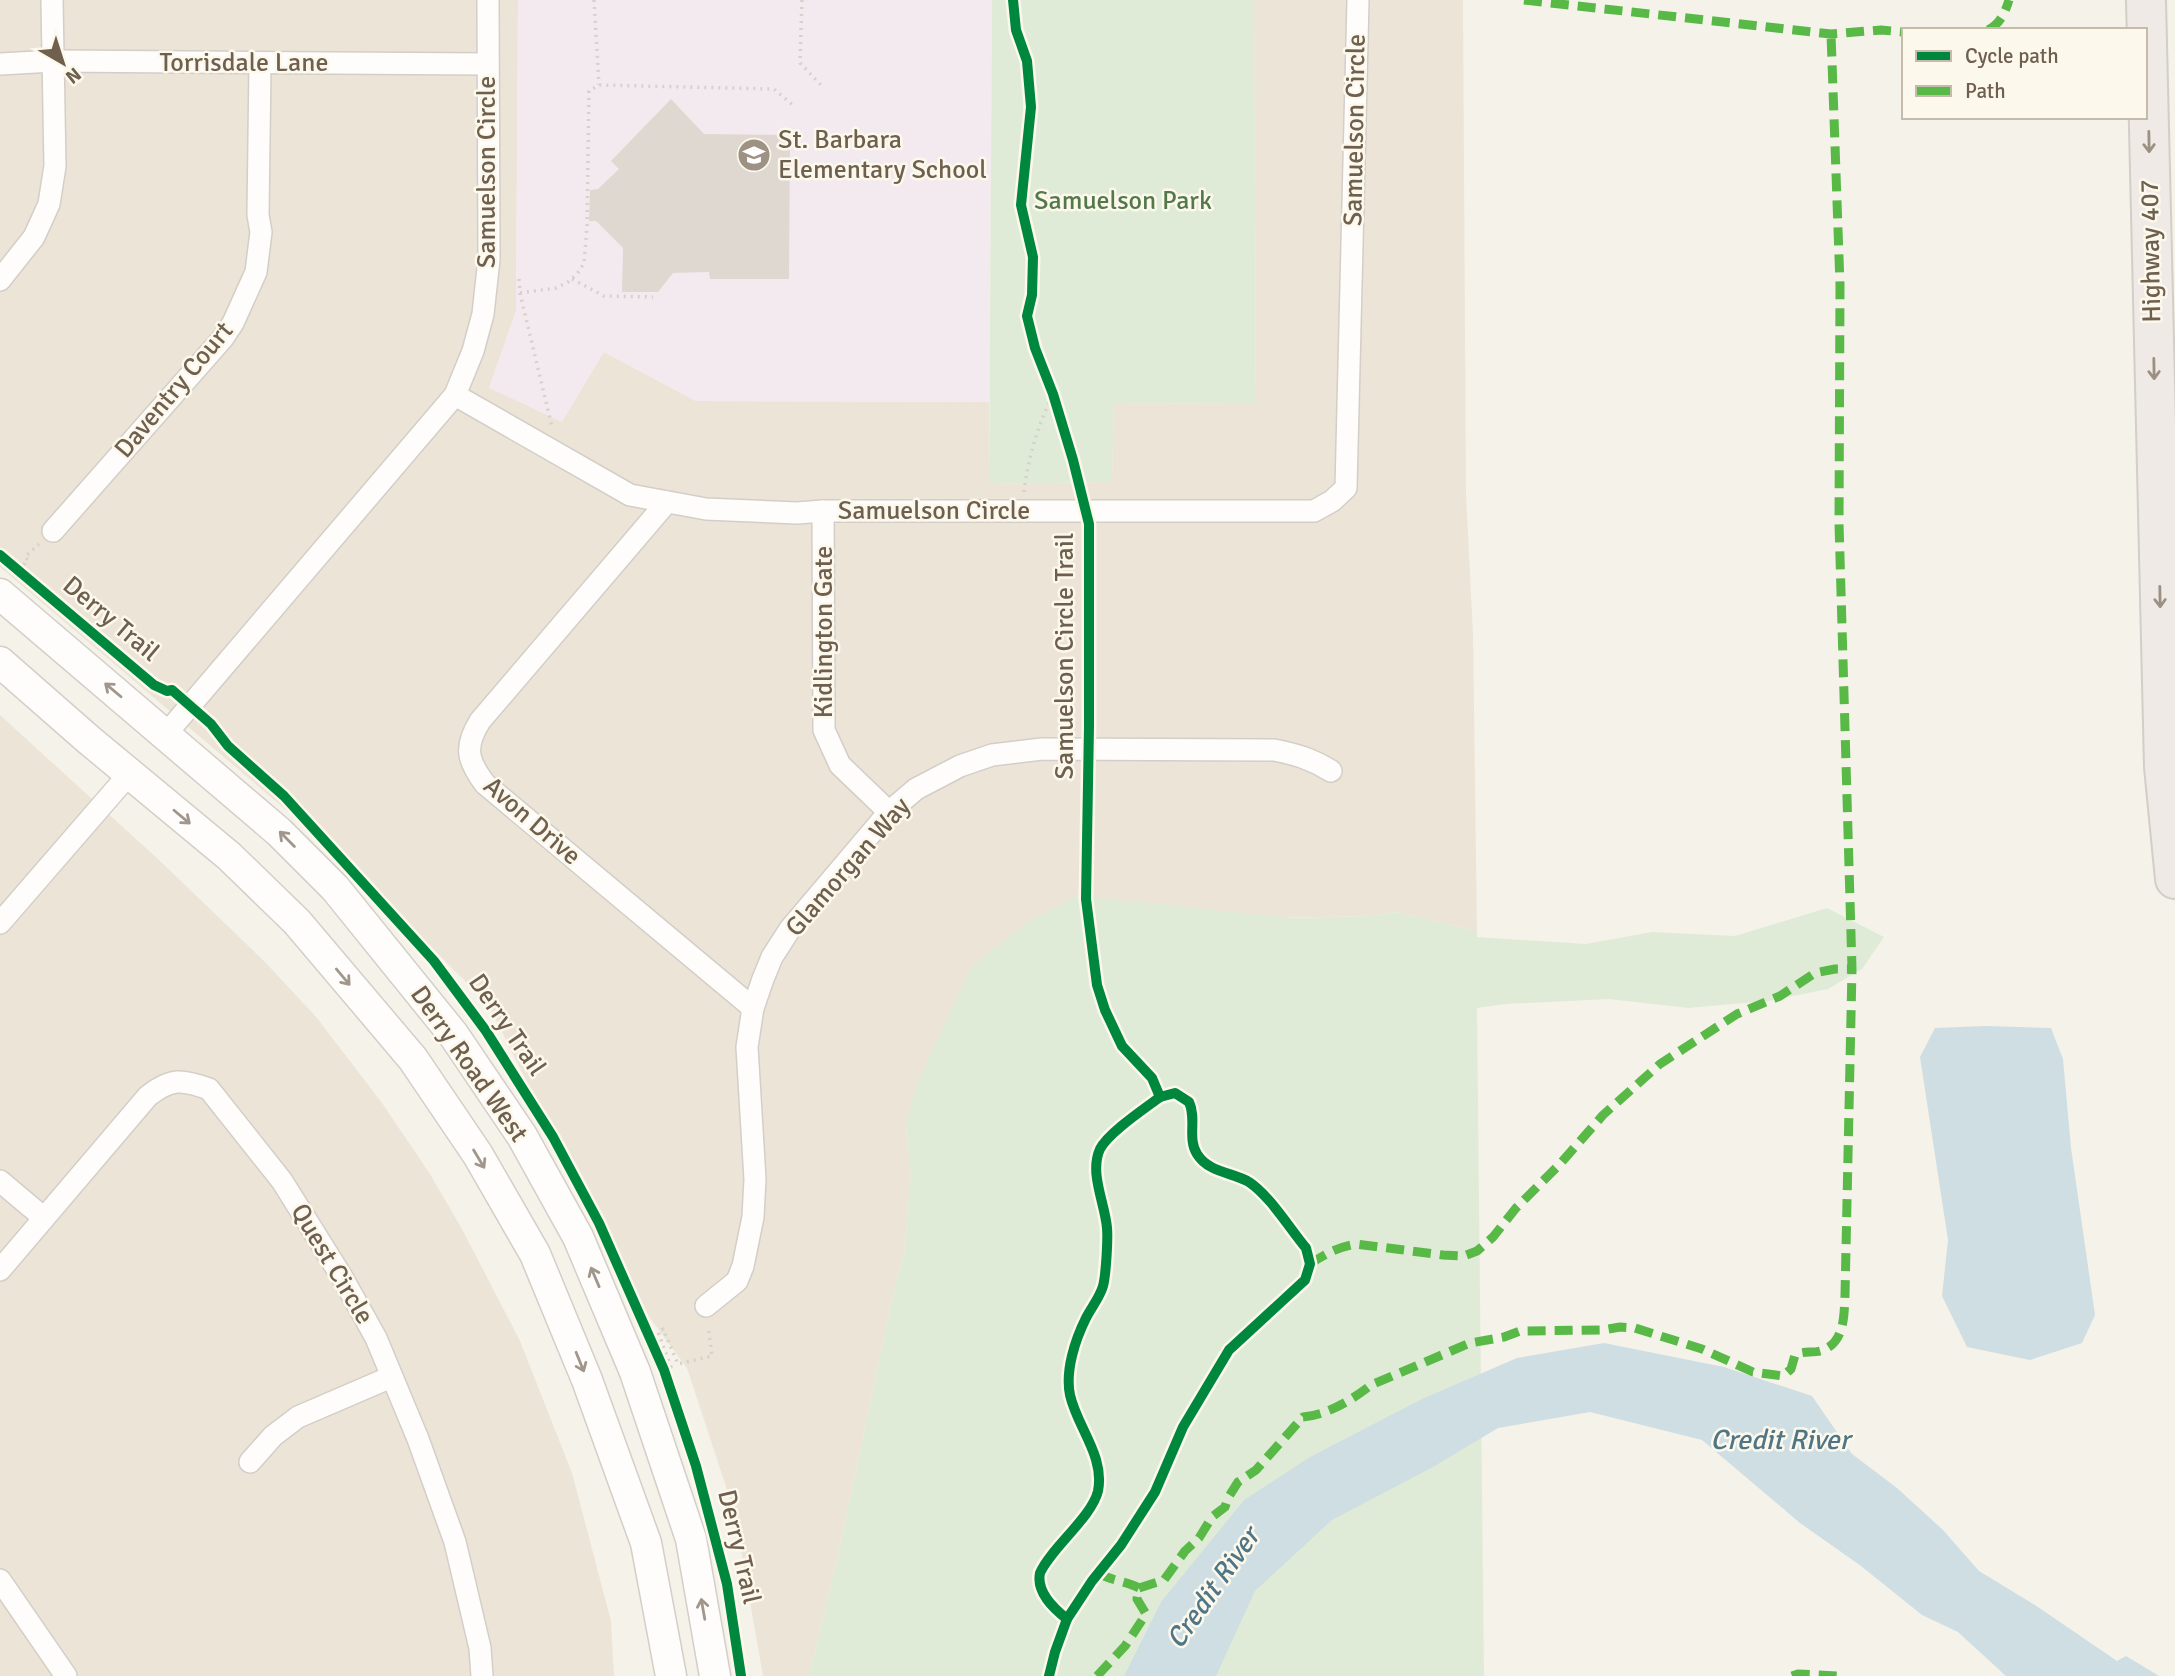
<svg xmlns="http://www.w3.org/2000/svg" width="2175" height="1676" font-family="Signika,sans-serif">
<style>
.residential{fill:#ece4d7}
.education{fill:#f3eaf0}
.green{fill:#e0ebd7}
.water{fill:#cedee3}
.building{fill:#dfd8d0}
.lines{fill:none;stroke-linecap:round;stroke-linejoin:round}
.minor-casing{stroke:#d3cec7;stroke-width:24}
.secondary-casing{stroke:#d3cec7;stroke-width:33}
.motorway-casing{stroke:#d3cec7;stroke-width:42}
.path{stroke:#d6d1cb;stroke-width:3.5;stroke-dasharray:2 5;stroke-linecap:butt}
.minor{stroke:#fefdfc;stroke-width:21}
.secondary{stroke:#fefdfc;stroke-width:30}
.motorway{stroke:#efeae5;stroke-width:38}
.quiet{stroke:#58b947;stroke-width:9;stroke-dasharray:18 9;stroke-linecap:butt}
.cycleway-casing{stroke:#fcf8ec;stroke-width:15}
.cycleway{stroke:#00873e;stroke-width:10}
.oneway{stroke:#9c9083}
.oneway2{stroke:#a1968b}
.labels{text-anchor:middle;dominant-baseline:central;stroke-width:5;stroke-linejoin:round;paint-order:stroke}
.street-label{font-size:26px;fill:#6f5f4e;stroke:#fcf8ec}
.poi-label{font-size:26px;fill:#6f5f4e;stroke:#fcf8ec;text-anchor:start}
.park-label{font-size:26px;fill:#53794b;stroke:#fcf8ec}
.water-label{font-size:28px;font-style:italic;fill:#4f7586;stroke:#fcf8ec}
</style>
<rect width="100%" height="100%" fill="#f5f2ea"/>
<g class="residential">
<path d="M0,0h518l-2,311 -27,77 115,-36 92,49 293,1v82l123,-2 2,-78 142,-1 -2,-403h209l3,493 7,141 4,297 -81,-19 -24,4 -148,3 -253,48 -55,121 -10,39 5,49 -7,77 -13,51 -54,256 -28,116h-46l-29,-165 -47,-143 -60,-81 -138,-282 -151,-151 -338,-287z"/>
<path d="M0,715l159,145 107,103 51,55 65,85 48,71 32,55 58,112 52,132 39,148 3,55h-614z"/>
</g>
<path class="education" d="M518,0h474l-3,402 -293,-1 -92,-49 -42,70 -73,-34 27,-77z"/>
<g class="green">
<path d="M992,0h262l2,403 -142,1 -2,78 -123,2z"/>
<path d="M1080,894l12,3 199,21 81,-2 24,-4 81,19v6l109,7 66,-12 83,4 92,-28 57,29 -22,32 -34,20 -60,12 -80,7 -79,-9 -103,5 -29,4 7,668h-675l28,-116 54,-256 13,-51 7,-77 -5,-49 9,-39 56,-121 57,-45z"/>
</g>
<g class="water">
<path d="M1985,1026l66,2 12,31 8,89 24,167 -13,28 -52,17 -63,-13 -25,-51 6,-56 -28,-183 15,-29z"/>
<path d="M1604,1343l120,24 88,29 40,58 45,34 46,42 36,41 56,34 82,56 9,-5 33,20h-153l-48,-44 -36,-17 -61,-49 -61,-43 -98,-83 -112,-28 -92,16 -65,39 -101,53 -77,71 -39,85h-92l37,-74 83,-102 66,-43 112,-58 95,-41z"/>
</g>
<path class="building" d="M671,99l33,35 86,1 -1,144h-79l-1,-7 -36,1 -15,19h-36l1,-44 -27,-27h-7l1,-31 8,-1 21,-20 -8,-8z"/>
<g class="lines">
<defs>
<g id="minor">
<path d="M0,64l54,-3 434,3"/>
<path d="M0,280l34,-43 15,-33 6,-38 -3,-166"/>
<path d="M455,395l175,100 76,14 91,4 26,-2h491l18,-10 14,-13 12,-488"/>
<path d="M667,502l-187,219c-16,26 -13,39 5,63l268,224"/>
<path d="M823,511l1,219 16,35 49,47"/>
<path d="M53,531l170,-193 10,-15 23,-51 5,-40 -3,-17 2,-151"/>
<path d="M166,734l289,-339 18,-44 10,-37 6,-55 -1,-259"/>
<path d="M0,923l130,-150"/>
<path d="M0,1181l44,37"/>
<path d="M0,1270l148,-174c23,-18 34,-17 61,-7l73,92 60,96 34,61 42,101 37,103 25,106 2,28"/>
<path d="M706,1306l31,-25 6,-15 10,-49 2,-38 -8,-132 6,-39 10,-29 9,-22 18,-28 99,-117 27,-23 44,-23 32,-11 50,-6 232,1c21,4 38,9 57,21"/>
<path d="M250,1462l23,-26 25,-19 93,-40"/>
<path d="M0,1580l66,96"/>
</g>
<g id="secondary">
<path d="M0,594l279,238 56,56 118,146 69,102 56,101 57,135 56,167 24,137"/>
<path d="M0,662l89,78 140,116 68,66 116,137 65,96 57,99 52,126 59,163 25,133"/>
</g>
<path id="motorway" d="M2146,0l18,767 11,112"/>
</defs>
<use href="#minor" class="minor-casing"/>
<use href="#secondary" class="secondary-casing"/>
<use href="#motorway" class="motorway-casing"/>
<g class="path">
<path d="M594,0l5,85"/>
<path d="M802,0l-2,63 22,23"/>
<path d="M519,279l1,14 32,134"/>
<path d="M572,279l32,17 49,1"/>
<path d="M520,293l36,-5 12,-6 9,-8 7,-11 3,-37 2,-135 10,-6 175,4 21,18"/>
<path d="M1024,492c4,-34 14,-67 29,-98"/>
<path d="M19,570l9,-10 -3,-3 14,-13"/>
<path d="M664,1370l7,-3 -13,-35 5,-3 15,35 34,-8 -4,-30"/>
</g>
<use href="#minor" class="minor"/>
<use href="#secondary" class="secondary"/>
<use href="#motorway" class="motorway"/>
<g class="quiet">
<path d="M1524,0l307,34 50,-4 23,2"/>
<path d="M1988,30c12,-6 17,-17 21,-30"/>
<path d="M1310,1264c15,-10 28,-17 46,-20l87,11 21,1 13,-5 16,-14 23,-29 43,-43 44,-50 57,-51 77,-50 43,-18 35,-23 20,-4h17"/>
<path d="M1098,1573c14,8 28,8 41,15"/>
<path d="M1097,1676l28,-30 21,-32 -9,-15 2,-11 25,-8 21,-29 14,-13 13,-21 13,-10 3,-9 10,-16 18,-12 47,-53c24,-2 49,-17 68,-32l99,-42 34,-6 16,-6 83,-1 17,-3 15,1 67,21 51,23 30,4 8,-7 4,-14c9,-5 19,-1 28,-5 22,-8 21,-36 22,-55l7,-326 -13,-446 1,-238 -9,-251"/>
<path d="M1792,1676l6,-2 41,2"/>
</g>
<defs>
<g id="cycleway">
<path d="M1013,0l3,30 11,31 4,46 -10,98 12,52 -1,38 -5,21 8,32 18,46 20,66 16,64v202l-3,173 11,86 8,25 17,36 30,32 8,19c-16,12 -52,36 -60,52 -11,24 5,54 7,79 1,11 -1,47 -4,58 -3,11 -12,22 -17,32 -11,22 -21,53 -16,77 7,32 35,61 28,96 -6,26 -47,57 -58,82 -4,19 13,35 27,46l-12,33 -6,24"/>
<path d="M0,555l154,130 13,6 5,-1 39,34 17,22 56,50 150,165 52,70 67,106 46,86 65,147 32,96 31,118 14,92"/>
<path d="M1067,1619l25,-38 29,-36 34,-53 28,-65 46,-77 76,-70 5,-16 -4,-16c-16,-19 -36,-52 -57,-66 -17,-10 -40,-9 -52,-28 -10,-16 0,-35 -8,-52l-14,-9 -15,4"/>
</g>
</defs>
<use href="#cycleway" class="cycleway-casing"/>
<use href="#cycleway" class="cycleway"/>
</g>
<defs><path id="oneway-shaft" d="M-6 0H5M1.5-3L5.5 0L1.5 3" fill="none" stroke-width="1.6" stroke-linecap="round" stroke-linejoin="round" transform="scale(1.75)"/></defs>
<g class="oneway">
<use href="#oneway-shaft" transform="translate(2149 142) rotate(89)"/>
<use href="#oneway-shaft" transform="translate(2154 369) rotate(89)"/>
<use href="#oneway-shaft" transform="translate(2160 597) rotate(89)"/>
</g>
<g class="oneway2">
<use href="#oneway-shaft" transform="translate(113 690) rotate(-140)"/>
<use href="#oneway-shaft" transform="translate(182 817) rotate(40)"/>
<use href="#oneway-shaft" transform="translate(287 839) rotate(-135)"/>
<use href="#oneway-shaft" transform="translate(343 977) rotate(50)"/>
<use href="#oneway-shaft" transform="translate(479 1159) rotate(59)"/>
<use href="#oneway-shaft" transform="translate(595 1277) rotate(-113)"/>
<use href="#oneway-shaft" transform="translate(580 1362) rotate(68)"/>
<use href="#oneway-shaft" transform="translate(703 1609) rotate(-100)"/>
</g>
<defs>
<symbol id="school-disc" viewBox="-11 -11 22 22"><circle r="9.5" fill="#9e9285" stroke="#fcf8ec"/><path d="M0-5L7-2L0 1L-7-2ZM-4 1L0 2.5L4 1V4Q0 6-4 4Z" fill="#fff"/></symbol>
</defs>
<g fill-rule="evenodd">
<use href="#school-disc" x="735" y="136" width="38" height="38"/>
</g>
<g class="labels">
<g class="street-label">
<text x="244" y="63">Torrisdale Lane</text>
<text transform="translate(1355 130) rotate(-89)">Samuelson Circle</text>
<text transform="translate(487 172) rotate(-90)">Samuelson Circle</text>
<text transform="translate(2151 251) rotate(-91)">Highway 407</text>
<text transform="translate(174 390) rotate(-50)">Daventry Court</text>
<text x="934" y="511">Samuelson Circle</text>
<text transform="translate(111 619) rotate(40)">Derry Trail</text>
<text transform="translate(824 632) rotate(-90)">Kidlington Gate</text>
<text transform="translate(1065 656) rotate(-90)">Samuelson Circle Trail</text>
<text transform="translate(532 821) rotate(41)">Avon Drive</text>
<text transform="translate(848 867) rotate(-49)">Glamorgan Way</text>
<text transform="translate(507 1025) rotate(56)">Derry Trail</text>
<text transform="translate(469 1064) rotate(55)">Derry Road West</text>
<text transform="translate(332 1264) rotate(59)">Quest Circle</text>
<text transform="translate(739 1547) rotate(77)">Derry Trail</text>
</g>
<g class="poi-label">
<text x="778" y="140">St. Barbara<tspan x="778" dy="30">Elementary School</tspan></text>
</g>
<g class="park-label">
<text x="1123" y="201">Samuelson Park</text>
</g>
<g class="water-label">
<text x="1780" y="1440">Credit River</text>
<text transform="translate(1213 1588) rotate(-55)">Credit River</text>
</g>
</g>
<rect x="1902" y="28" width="245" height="91" fill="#fcf8ec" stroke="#c4bbad" stroke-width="2"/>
<rect x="1916" y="51" width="35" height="10" fill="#00873e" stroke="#c4bbad" stroke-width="2"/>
<text x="1965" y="63" font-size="21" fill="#6f5f4e">Cycle path</text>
<rect x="1916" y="86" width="35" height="10" fill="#58b947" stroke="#c4bbad" stroke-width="2"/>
<text x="1965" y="98" font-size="21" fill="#6f5f4e">Path</text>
<g transform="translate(63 63) rotate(141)" stroke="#fcf8ec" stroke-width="5" paint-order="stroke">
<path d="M0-5L12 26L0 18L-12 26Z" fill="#6f5f4e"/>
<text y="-10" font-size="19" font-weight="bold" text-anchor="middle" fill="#6f5f4e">N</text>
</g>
</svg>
